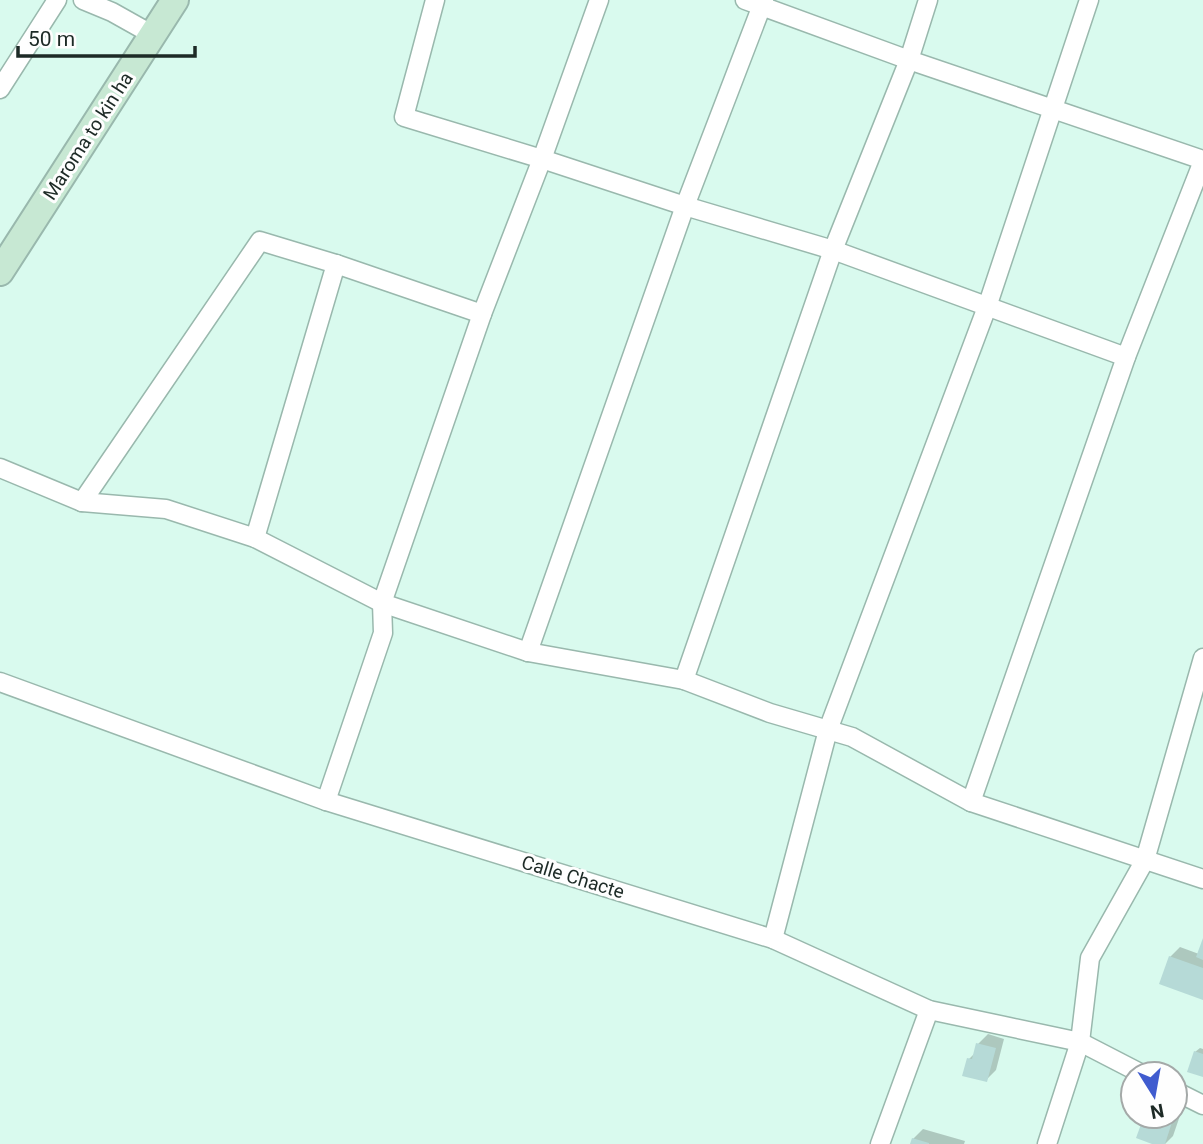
<svg xmlns="http://www.w3.org/2000/svg" width="1203" height="1144" font-family="Roboto,sans-serif">
<style>
.shadow{fill:#0003}
.building{fill:#b6dad7}
.lines{fill:none;stroke-linecap:round;stroke-linejoin:round}
.street-casing{stroke:#99b8ad;stroke-width:21}
.secondary-casing{stroke:#99b8ad;stroke-width:30}
.street{stroke:#fff;stroke-width:18}
.secondary{stroke:#c7e8d3;stroke-width:26}
.labels{text-anchor:middle;dominant-baseline:central;stroke-width:6;stroke-linejoin:round;paint-order:stroke}
.street-label{font-size:19px;fill:#1d2a26;stroke:#fefefe}
</style>
<rect width="100%" height="100%" fill="#d9faee"/>
<g class="shadow">
<path d="M1203,942v56l-33,-41 10,-10 19,7z"/>
<path d="M988,1034l16,5 -8,31 -10,10 -17,-21 7,-7 2,-8z"/>
<path d="M1200,1048l3,1v26l-8,-23z"/>
<path d="M1175,1098l10,3 -12,35 -8,8h-7l-13,-28h30z"/>
<path d="M923,1129l42,12 -1,3h-52l1,-5z"/>
</g>
<g class="building">
<path d="M1203,938v22l-7,-3z"/>
<path d="M1169,956l34,12v32l-44,-16z"/>
<path d="M976,1043l20,5 -9,34 -25,-6 5,-18 5,1z"/>
<path d="M1194,1051l9,3v23l-16,-5z"/>
<path d="M1144,1116h30l-9,28h-13l-16,-6z"/>
<path d="M912,1138l17,5v1h-19z"/>
</g>
<g class="lines">
<defs>
<g id="street">
<path d="M83,0l29,12 41,23"/>
<path d="M435,0l-31,117 138,42 143,47 148,44 293,107"/>
<path d="M745,0l164,60 294,100"/>
<path d="M0,89l57,-89"/>
<path d="M0,468l82,34 84,7 89,29 127,65 146,49 156,28 86,33 82,24 119,65 232,77"/>
<path d="M82,502l178,-261 76,23 146,50"/>
<path d="M255,538l81,-274"/>
<path d="M528,652l157,-446 79,-206"/>
<path d="M684,680l149,-430 76,-190 19,-60"/>
<path d="M0,682l326,119 447,138 156,71 151,32 62,32"/>
<path d="M326,801l57,-168 -1,-30 100,-289 60,-155 57,-159"/>
<path d="M971,802l155,-445 77,-196"/>
<path d="M773,939l55,-209 159,-423 102,-307"/>
<path d="M1175,1091l28,14"/>
<path d="M880,1144l49,-134"/>
<path d="M1047,1144l33,-102 10,-84 55,-98 58,-202"/>
</g>
<path id="secondary" d="M0,272l175,-272"/>
</defs>
<use href="#street" class="street-casing"/>
<use href="#secondary" class="secondary-casing"/>
<use href="#street" class="street"/>
<use href="#secondary" class="secondary"/>
</g>
<g class="labels">
<g class="street-label">
<text transform="translate(88 136) rotate(-57)">Maroma to kin ha</text>
<text transform="translate(573 877) rotate(17)">Calle Chacte</text>
</g>
</g>
<g transform="translate(1154 1095) rotate(169)"><circle r="33" fill="#fefefe" stroke="#a4a9a8" stroke-width="2"/>
<path d="M0-5L12 26L0 18L-12 26Z" fill="#405ccf"/>
<text y="-10" font-size="19" font-weight="bold" text-anchor="middle" fill="#1d2a26">N</text>
</g>
<path d="M18 46v10h177v-10" fill="none" stroke="#1d2a26" stroke-width="3.5"/>
<text x="28" y="46" font-size="21" fill="#1d2a26" stroke="#fefefe" stroke-width="5" paint-order="stroke">50 m</text>
</svg>
